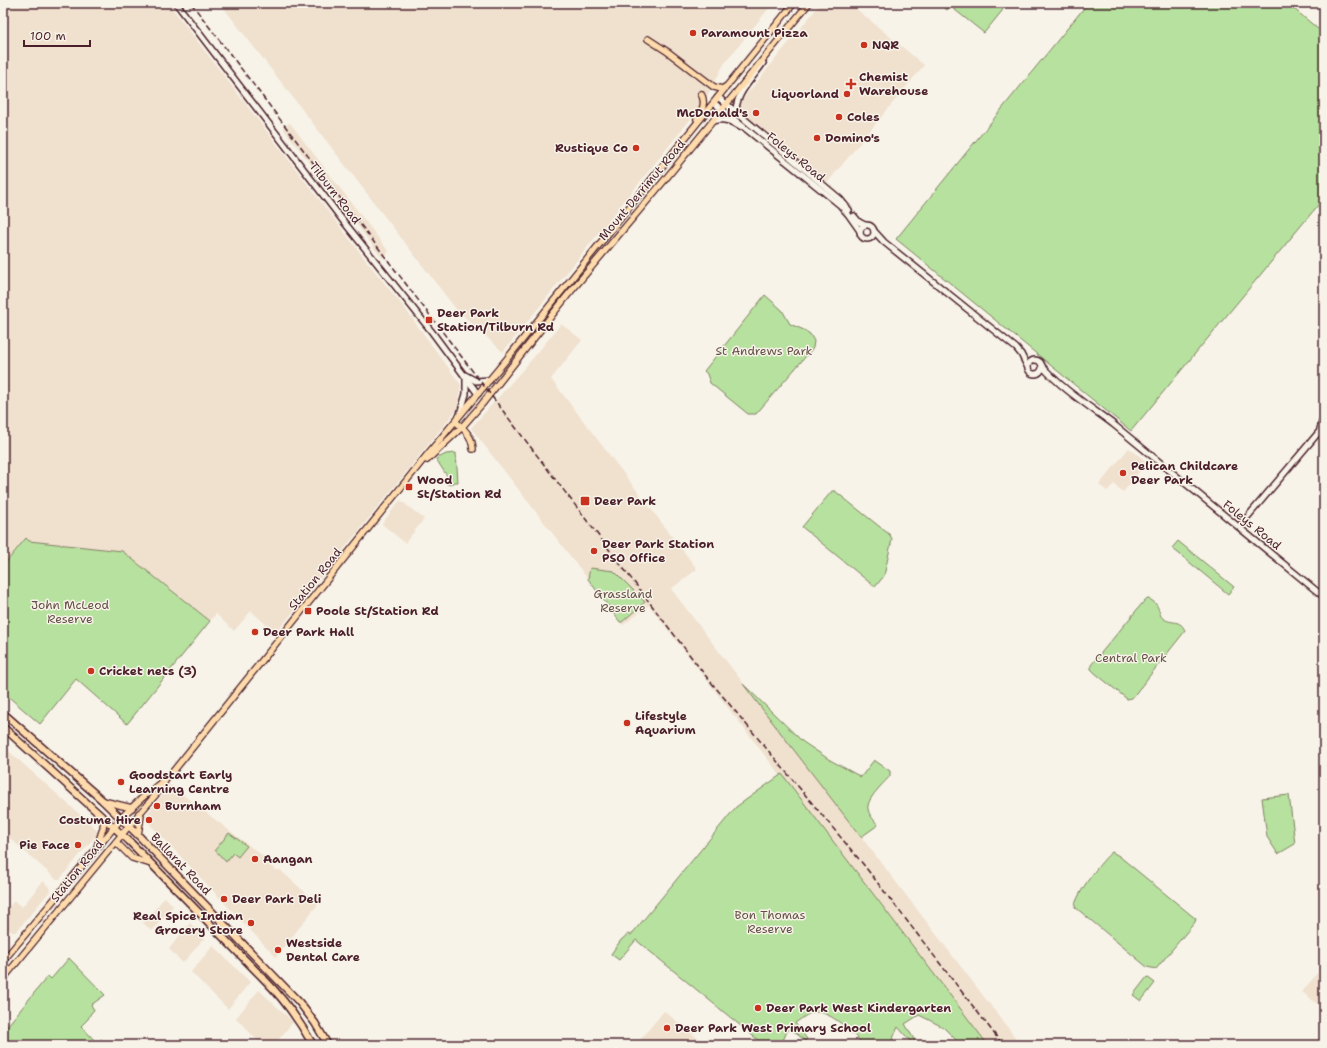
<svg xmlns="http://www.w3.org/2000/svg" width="1327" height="1048" font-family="'Shantell Sans',sans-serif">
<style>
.built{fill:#f0e0ce}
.green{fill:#b7e19e;stroke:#808064}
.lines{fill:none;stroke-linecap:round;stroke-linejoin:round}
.secondary-casing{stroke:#4a1f2b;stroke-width:8}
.primary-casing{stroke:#4a1f2b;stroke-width:8}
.highway-casing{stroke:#4a1f2b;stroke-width:9}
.secondary{stroke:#f7f3e8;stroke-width:5}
.primary{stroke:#fedbac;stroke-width:5.5}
.highway{stroke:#fedbac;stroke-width:6}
.rail{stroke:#4a1f2b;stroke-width:1.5;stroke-dasharray:6 3;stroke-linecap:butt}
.poi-dot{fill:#c8321e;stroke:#f7f3e8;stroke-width:1.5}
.labels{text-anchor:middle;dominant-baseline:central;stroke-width:3;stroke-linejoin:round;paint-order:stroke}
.poi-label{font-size:12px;font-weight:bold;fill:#4a1f2b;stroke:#f7f3e8;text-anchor:start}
.street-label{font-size:12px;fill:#4a1f2b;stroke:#f7f3e8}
.park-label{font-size:12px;fill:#655048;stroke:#f7f3e8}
</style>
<rect width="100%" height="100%" fill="#f7f3e8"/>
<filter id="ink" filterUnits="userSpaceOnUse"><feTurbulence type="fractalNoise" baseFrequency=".025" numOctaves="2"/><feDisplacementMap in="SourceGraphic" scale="8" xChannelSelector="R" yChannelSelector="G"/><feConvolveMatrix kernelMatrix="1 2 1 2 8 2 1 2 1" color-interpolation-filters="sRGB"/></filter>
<g filter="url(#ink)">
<g class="built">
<path d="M3,3h165l200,260 35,43 58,79 -4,24 -181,224 -25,-22 -17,20 -18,-17 -6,7 -88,-70 -93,-10 -3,-3 -23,28z"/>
<path d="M220,3h553l-49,61 -20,38 -7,9 -194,241 -47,-43z"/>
<path d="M821,3h28l75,62 -97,118 -83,-69 -4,-7 3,-8z"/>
<path d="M290,123l99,129 -7,6 -99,-130z"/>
<path d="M561,324l21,16 -31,39 146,190 -26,20 350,456h-33l-206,-271 -2,1 -131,-170 -26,20 -3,-3h2l23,-19 -55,-35 -2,11 -117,-151 63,-71z"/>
<path d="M1129,448l18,14 -24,30 -9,-8 -7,7 -8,-6z"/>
<path d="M400,500l24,19 -19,24 -23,-19z"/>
<path d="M3,746l93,83 1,5 -37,45h-4l-53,-47z"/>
<path d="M170,785l98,75 1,5 7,5h4l38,34 -42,53 -132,-139z"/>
<path d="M43,881l6,6 1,4 -34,41h-4l-9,-7v-11l11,-13 8,6z"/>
<path d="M165,897l8,9 -21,25 -9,-8z"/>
<path d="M190,923l14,15 -21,25 -14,-14z"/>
<path d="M213,946l37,36 -22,27 -37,-37z"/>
<path d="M1324,965v44l-22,-17z"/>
<path d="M259,990l34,32 -19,23h-12l-26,-27z"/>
<path d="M664,1011l42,34h-70z"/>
</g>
<g class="green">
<path d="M938,3h66v1l-2,7 -18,22 -34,-27 -3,4z"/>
<path d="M1088,3h199l37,31v164l-193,233 -235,-192z"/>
<path d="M765,295l17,15 8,14 14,6 6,4 4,7 -1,7 -57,66h-8l-38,-31 -3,-9 -3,-3z"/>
<path d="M456,453l2,29h-4l-4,3 -4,-2 3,-4 -13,-20 10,-5z"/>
<path d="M832,491h3l55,44 2,4 -8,37 -9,11 -73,-60z"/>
<path d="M26,538l3,3 93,10 88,70 -83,103 -51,-45 -36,45 -37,-32v-126z"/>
<path d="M1178,541l56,46 -6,7 -56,-46z"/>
<path d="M590,568l24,3 31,31 -23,20h-2l-32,-43z"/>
<path d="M1149,599c13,6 8,16 15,20 7,5 17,0 21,12l-53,67 -5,1 -32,-26 -4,-4v-4l54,-65z"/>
<path d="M743,684l60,58 27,18 31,17 13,-17 16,11v5c-6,7 -24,23 -22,33 1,6 6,11 10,16l-17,12z"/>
<path d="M782,774l206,271h-27l-18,-18 -24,-12 -14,9 10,17 -3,2 -14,-16 -8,18h-26c-12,-12 -32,-34 -50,-33 -6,1 -14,8 -19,11l12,16 -2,2 -16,-14 -8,18h-17l-128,-105 -17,20 -8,-6 10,-14 7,-6 3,1 105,-128z"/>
<path d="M1289,795l6,49 -17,10 -11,-17 -5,-39z"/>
<path d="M229,833l18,13 -9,11 -5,-4 -7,9 -11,-12z"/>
<path d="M1112,852l7,4 77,63 -1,3 -39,47 -9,-2 -72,-60c-1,-10 28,-49 37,-55z"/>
<path d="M69,958l36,37 -14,10 3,5 -3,3 -3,6 -7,7 16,17 4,-4 4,5 7,1h-109v-12l5,-8 40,-49 3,3z"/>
<path d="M1147,977l8,6 -14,18 -8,-6z"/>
</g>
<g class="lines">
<defs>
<g id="secondary">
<path d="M176,3l168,219 88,110 46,62"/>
<path d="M718,97l122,102 9,11"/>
<path d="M714,103l126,102 8,9 12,17"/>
<path d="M737,114c-5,-17 17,-37 26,-51"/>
<path d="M713,121c11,-3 18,0 27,6"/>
<path d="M854,216l5,6 6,3"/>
<circle cx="867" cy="232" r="7"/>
<path d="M874,231l10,11 132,106 5,6 7,14"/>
<circle cx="1035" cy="367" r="7"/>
<path d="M1042,366c20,23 47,40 71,58l211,173"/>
<path d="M465,375l11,6 14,-1"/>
<path d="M1324,408l-1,3 1,4"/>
<path d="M460,414l6,-20v-14"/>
<path d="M1320,429l4,-14"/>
<path d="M1239,527l85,-101"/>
</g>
<g id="primary">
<path d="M648,39l20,13 46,35 8,2 5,-3"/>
<path d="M697,119c5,-7 9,-17 4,-25"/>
<path d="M456,422c9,8 16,14 17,27"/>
<path d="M427,460l35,-33 20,-23 85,-108 96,-114 146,-179"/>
<path d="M103,801l29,7"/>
<path d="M138,835l3,-19 -2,-3"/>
<path d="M116,842l16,16 19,6"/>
<path d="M97,847l6,-19 1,-10"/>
<path d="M3,961l123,-148 15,-14 30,-25 256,-319 79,-95 288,-357"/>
<path d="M3,979l130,-158 26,-30 6,-10"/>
</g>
<g id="highway">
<path d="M3,713l99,87 36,35 161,167 16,21 13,22"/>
<path d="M3,727l126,114 135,138c21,21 35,41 49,66"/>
</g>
</defs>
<use href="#secondary" class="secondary-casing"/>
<use href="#primary" class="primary-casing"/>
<use href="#highway" class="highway-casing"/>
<use href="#secondary" class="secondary"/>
<use href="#primary" class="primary"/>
<use href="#highway" class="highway"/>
<path class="rail" d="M191,3l514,672 158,189 140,181"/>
</g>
</g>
<g class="poi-dot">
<circle cx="693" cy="33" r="4"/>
<circle cx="864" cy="45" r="4"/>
<path d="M849 78h4v4h4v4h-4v4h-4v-4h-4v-4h4z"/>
<circle cx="847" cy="94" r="4"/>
<circle cx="756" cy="113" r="4"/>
<circle cx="839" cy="117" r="4"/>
<circle cx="817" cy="138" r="4"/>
<circle cx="636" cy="148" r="4"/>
<rect x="425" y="316" width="8" height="8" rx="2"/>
<circle cx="1123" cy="473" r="4"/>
<rect x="405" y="483" width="8" height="8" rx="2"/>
<rect x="580" y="496" width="10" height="10" rx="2"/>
<circle cx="594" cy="551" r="4"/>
<rect x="304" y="607" width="8" height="8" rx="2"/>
<circle cx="255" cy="632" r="4"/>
<circle cx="91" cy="671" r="4"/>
<circle cx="627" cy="723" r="4"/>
<circle cx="121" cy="782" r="4"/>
<circle cx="157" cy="806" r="4"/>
<circle cx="149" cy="820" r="4"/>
<circle cx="78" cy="845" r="4"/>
<circle cx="255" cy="859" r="4"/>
<circle cx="224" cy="899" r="4"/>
<circle cx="251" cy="923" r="4"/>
<circle cx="278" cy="950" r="4"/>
<circle cx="758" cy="1008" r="4"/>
<circle cx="667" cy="1028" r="4"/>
</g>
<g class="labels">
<g class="poi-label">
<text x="701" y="33">Paramount Pizza</text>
<text x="872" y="45">NQR</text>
<text x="859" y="77">Chemist<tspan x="859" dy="14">Warehouse</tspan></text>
<text x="839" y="94" text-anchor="end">Liquorland</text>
<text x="748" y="113" text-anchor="end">McDonald's</text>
<text x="847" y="117">Coles</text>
<text x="825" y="138">Domino's</text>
<text x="628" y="148" text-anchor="end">Rustique Co</text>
<text x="437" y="313">Deer Park<tspan x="437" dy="14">Station/Tilburn Rd</tspan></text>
<text x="1131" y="466">Pelican Childcare<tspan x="1131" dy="14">Deer Park</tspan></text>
<text x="417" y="480">Wood<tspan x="417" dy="14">St/Station Rd</tspan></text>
<text x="594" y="501">Deer Park</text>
<text x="602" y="544">Deer Park Station<tspan x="602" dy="14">PSO Office</tspan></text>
<text x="316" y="611">Poole St/Station Rd</text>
<text x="263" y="632">Deer Park Hall</text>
<text x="99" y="671">Cricket nets (3)</text>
<text x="635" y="716">Lifestyle<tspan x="635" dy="14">Aquarium</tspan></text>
<text x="129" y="775">Goodstart Early<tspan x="129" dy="14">Learning Centre</tspan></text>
<text x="165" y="806">Burnham</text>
<text x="141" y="820" text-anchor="end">Costume Hire</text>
<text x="70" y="845" text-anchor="end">Pie Face</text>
<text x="263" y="859">Aangan</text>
<text x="232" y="899">Deer Park Deli</text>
<text x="243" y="916" text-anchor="end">Real Spice Indian<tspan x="243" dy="14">Grocery Store</tspan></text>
<text x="286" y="943">Westside<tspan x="286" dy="14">Dental Care</tspan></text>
<text x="766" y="1008">Deer Park West Kindergarten</text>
<text x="675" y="1028">Deer Park West Primary School</text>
</g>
<g class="street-label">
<text transform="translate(796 157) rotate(39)">Foleys Road</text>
<text transform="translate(642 190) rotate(-50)">Mount Derrimut Road</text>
<text transform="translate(335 193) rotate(52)">Tilburn Road</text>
<text transform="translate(1252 525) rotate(39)">Foleys Road</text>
<text transform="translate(315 579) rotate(-51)">Station Road</text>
<text transform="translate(181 864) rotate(46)">Ballarat Road</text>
<text transform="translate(77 871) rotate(-51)">Station Road</text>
</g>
<g class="park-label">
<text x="764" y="351">St Andrews Park</text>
<text x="623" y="594">Grassland<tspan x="623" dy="14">Reserve</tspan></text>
<text x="70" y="605">John McLeod<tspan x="70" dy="14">Reserve</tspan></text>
<text x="1131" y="658">Central Park</text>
<text x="770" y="915">Bon Thomas<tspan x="770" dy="14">Reserve</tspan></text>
</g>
</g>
<rect width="1327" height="1048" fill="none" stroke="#f7f3e8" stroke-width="16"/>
<rect x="8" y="8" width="1311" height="1032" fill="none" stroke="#4a1f2b" stroke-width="1.5" filter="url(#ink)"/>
<path d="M24 40v6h66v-6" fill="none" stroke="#4a1f2b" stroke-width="2"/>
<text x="30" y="40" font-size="12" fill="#4a1f2b" stroke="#f7f3e8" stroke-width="3" paint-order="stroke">100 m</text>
</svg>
